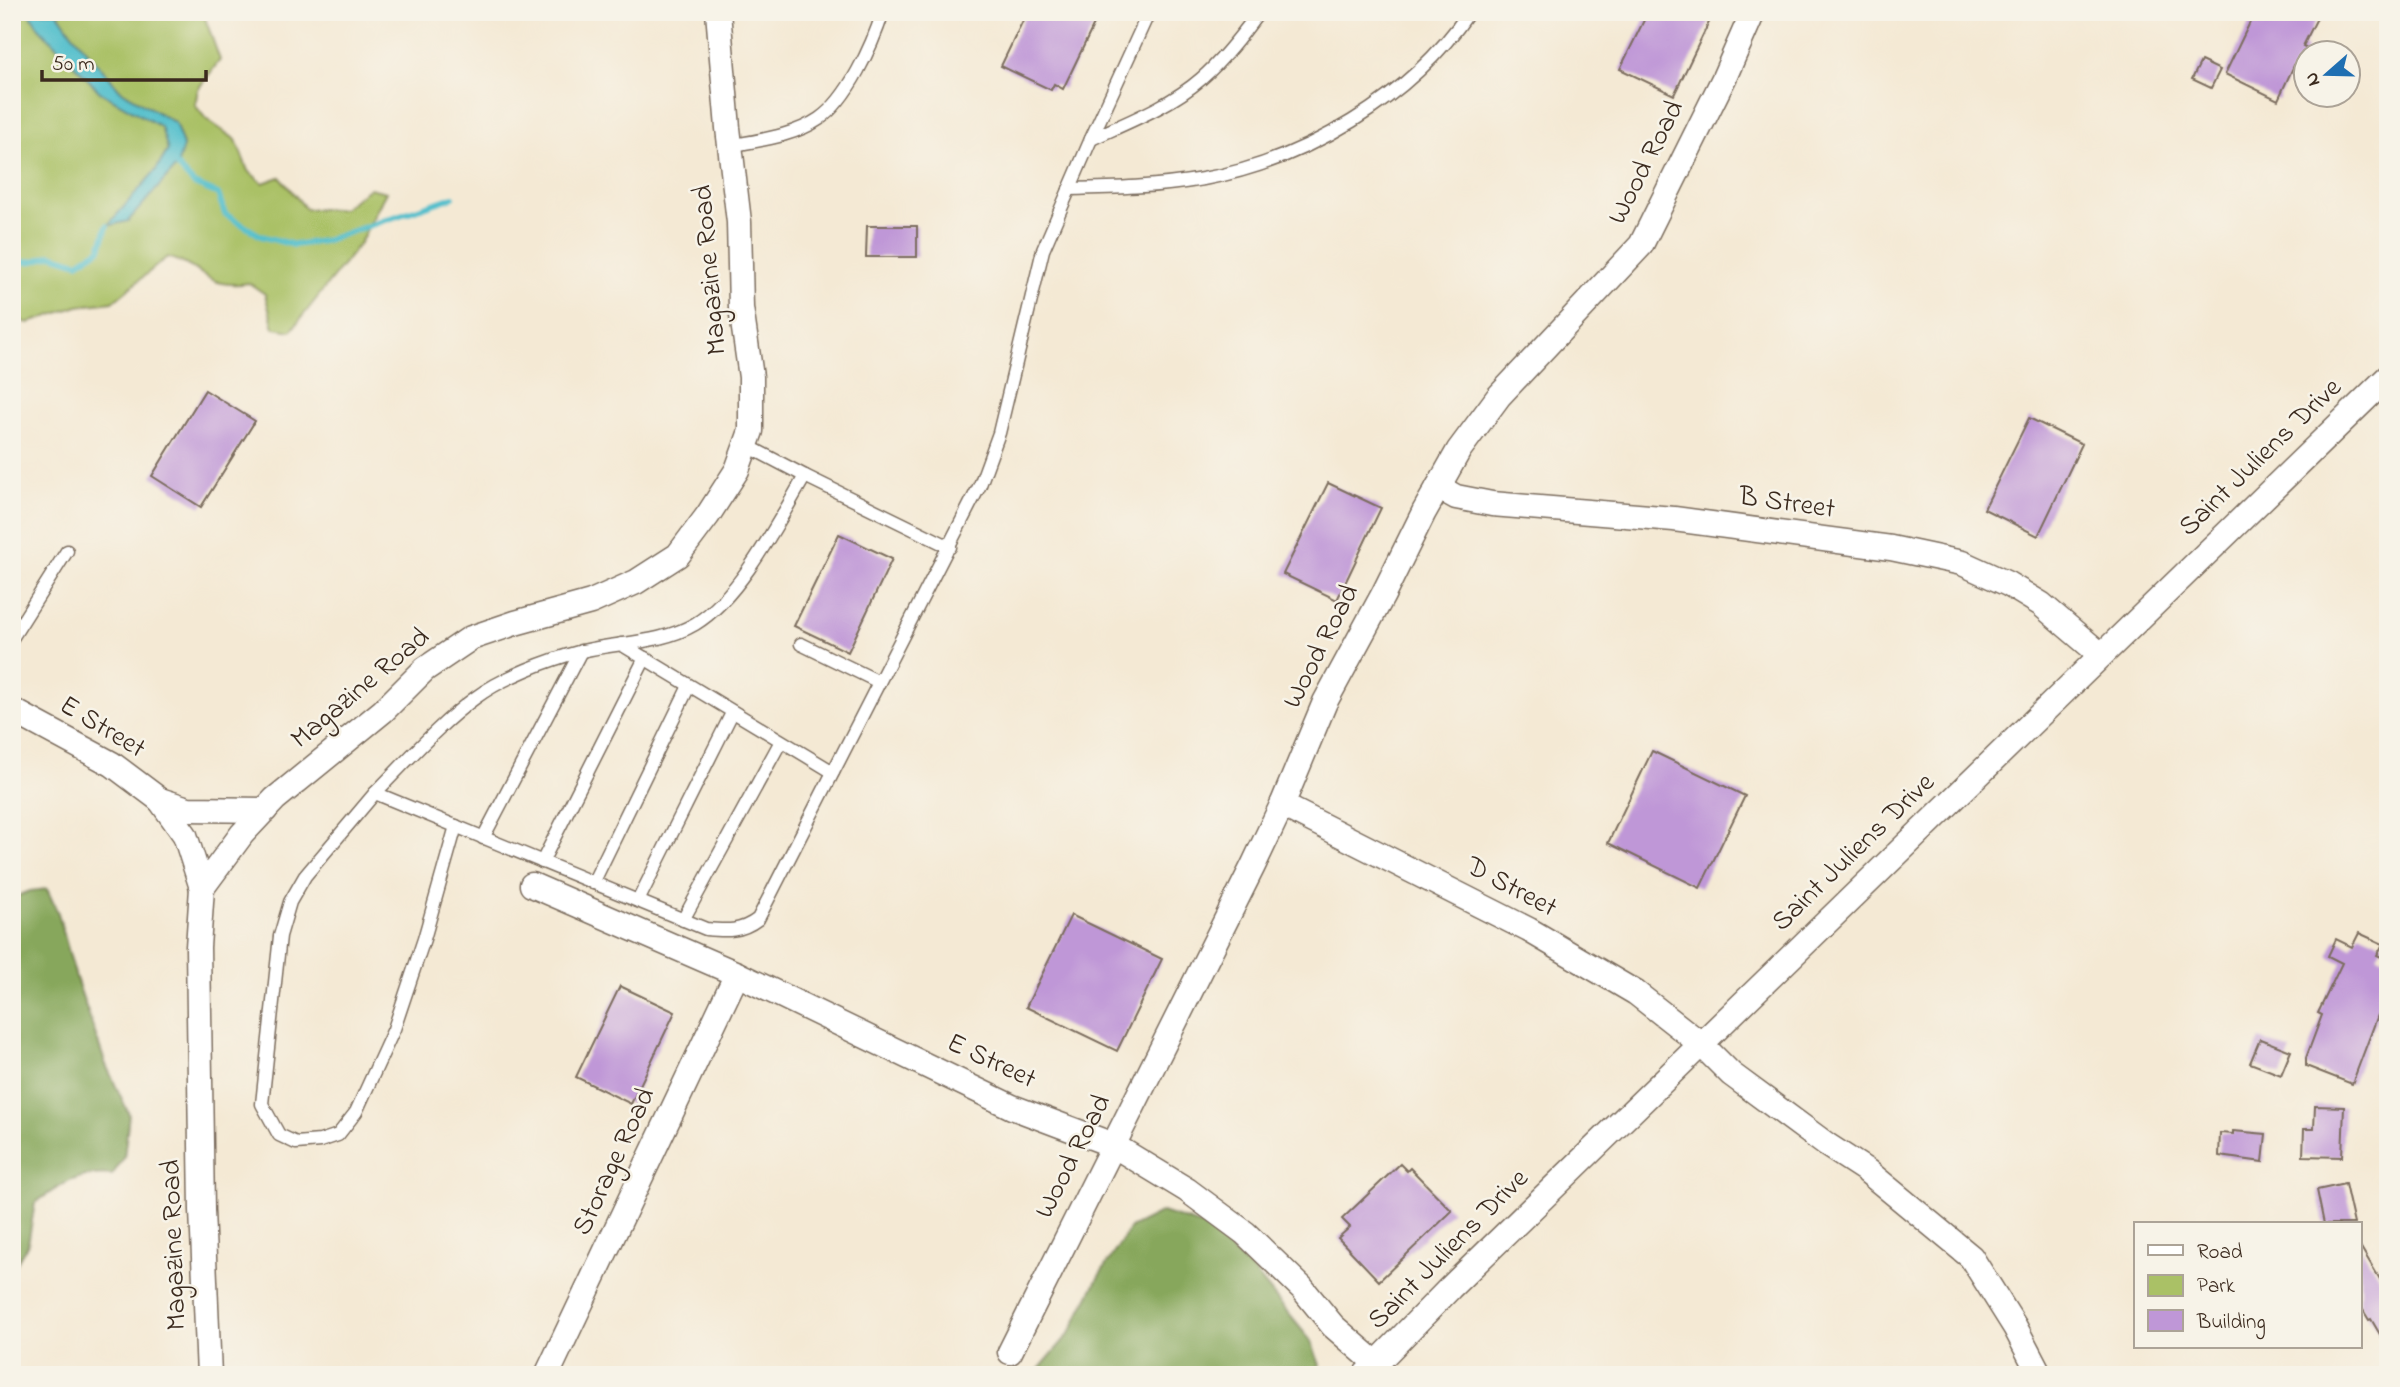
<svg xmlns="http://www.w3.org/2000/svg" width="2400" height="1387" font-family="'Indie Flower',sans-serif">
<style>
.green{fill:#aac166;stroke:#727642;stroke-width:2}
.forest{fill:#87a75b;stroke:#61683c;stroke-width:2}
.water{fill:#53bfcc;stroke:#477475;stroke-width:2}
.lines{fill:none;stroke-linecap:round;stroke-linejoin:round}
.stream{stroke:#53bfcc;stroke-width:6}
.building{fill:#bf97d7}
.lane-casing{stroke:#7c6d5e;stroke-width:15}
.street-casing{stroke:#7c6d5e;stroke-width:27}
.lane{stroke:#fff;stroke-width:12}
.street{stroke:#fff;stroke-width:24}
.labels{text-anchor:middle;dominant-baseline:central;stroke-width:5;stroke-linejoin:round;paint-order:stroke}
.street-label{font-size:28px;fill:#3b2a1e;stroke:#f7f3e8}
</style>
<rect width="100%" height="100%" fill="#f7f3e8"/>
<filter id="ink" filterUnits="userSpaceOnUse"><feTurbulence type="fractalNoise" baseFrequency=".0143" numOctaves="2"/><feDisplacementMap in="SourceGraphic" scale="14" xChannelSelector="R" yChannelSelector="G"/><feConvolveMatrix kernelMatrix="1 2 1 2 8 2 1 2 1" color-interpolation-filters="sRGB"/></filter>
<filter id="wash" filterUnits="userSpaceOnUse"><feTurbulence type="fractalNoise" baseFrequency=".00686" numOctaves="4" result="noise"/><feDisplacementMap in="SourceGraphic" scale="28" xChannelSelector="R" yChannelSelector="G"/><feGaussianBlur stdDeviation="1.57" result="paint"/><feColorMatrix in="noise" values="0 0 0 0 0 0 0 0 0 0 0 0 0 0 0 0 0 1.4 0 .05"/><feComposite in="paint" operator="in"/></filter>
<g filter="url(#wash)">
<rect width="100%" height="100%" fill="#f4e9d4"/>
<path class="green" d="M12,12h17l10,16 61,64 61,35 7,23 -12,20 21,-4 6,-21 -8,-22 -55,-33 -47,-55 -16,-23h149l-1,6 15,42 -22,29 -3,16 11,14 30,21 12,31 15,12 17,-6 26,32h36l28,-21 16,4 -26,51 -69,88 -17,-3 -9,-34 -16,-11c-43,7 -45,-16 -82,-26l-54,45 -35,4 -49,17 -17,-4v-203l3,-14 -3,-5z"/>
<g class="forest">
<path d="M47,889l11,24 18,65 30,87 23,49 -5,44 -12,17c-34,-3 -50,9 -77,28l-7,41 -16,27v-373l18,-7z"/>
<path d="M1162,1212l42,14 49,44 58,71 9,24 -4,10h-282l36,-42 29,-57 31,-48z"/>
</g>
<path class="water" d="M29,12h28l16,23 47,55 55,33 8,23 -6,20 -49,55 -21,5 49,-56 12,-20 -7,-23 -61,-35 -61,-64z"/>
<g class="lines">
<g class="stream">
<path d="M177,166l17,18 24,10 7,20 36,22 33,9 30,-4 129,-44"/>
<path d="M12,263l22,-2 18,-6 26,8 22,-14 7,-23"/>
</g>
</g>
<g id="blocks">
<g class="building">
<path d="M1027,12h73l-37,77 -9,-5 -3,6 -50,-24z"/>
<path d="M1648,12h66l-40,83 -54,-26z"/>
<path d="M2255,12h65l-17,34 4,2 -7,15 -4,-2 -18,39 -53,-26z"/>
<path d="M2201,61l19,9 -9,18 -19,-9z"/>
<path d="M867,226h50v31h-51z"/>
<path d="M205,390l50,31 -54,86 -49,-31z"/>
<path d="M2029,418l53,26 -44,92 -54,-27z"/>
<path d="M1328,483l53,25 -44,92 -54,-26z"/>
<path d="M839,534l53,25 -44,93 -54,-26z"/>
<path d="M1652,751l93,45 -45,92 -92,-45z"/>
<path d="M1071,915l91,44 -45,92 -91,-44z"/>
<path d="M2359,933l24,11 -6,11 11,5v39l-10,16 -26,69 -46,-18v-8l16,-43 -4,-2 24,-50 -14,-7 8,-17 16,8z"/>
<path d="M620,986l55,26 -44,92 -55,-27z"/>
<path d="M2260,1039l31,12 -10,24 -31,-12z"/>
<path d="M2315,1106l29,1 -2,50 -39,-1 1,-27h10z"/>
<path d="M2233,1131l33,3 -3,28 -44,-6 1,-23 13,1z"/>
<path d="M1400,1164l7,7 3,-3 42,43 -73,70 -41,-43 12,-11 -8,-8z"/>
<path d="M2345,1184l9,40h-30l-7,-34z"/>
<path d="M2360,1246l21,35 7,-4v71l-17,-29 -2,1 -9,-15z"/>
</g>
</g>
</g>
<g filter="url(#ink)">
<use href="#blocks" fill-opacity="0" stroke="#7c6d5e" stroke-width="2"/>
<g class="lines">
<defs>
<g id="lane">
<path d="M1091,139c37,-17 79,-33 110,-60 22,-19 41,-44 58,-67"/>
<path d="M730,146c29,-6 64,-10 89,-27 29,-20 53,-73 64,-107"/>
<path d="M1069,189c45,-1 89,-2 134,-10 101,-18 208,-81 266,-167"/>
<path d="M746,445l59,31c-27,46 -65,121 -110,148 -34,20 -76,18 -113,27 -34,9 -79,26 -107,47 -37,27 -68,63 -100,95l331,136c21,2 35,3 52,-10l222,-434 19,-52 44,-183 48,-111 58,-127"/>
<path d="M805,476l145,71"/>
<path d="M12,638l55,-87"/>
<path d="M621,644l212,128"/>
<path d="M801,644l78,38"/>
<path d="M375,793l-70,83 -15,26 -10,34 -18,168 17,31 17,8 24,-2 18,-6 18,-23 38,-83 30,-90 32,-113"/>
<path d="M483,838l98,-187"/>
<path d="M542,862l103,-204"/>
<path d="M593,883l96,-197"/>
<path d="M638,901l94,-188"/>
<path d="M683,920l98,-179"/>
</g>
<g id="street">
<path d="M1438,487l18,10 36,7 182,15 217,29 71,15 46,21 33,20 60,51"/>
<path d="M12,710l100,54 48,36 25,35 17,53"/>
<path d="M160,800l28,9 77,1"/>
<path d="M1282,805l247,125 107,63 65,51 30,30 96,71 40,26 104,86 44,70 25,48"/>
<path d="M532,885l205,89 275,133 101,38 74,45 58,43 57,55 31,38 44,38"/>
<path d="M1010,1352l243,-486 29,-61 43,-103 58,-107 41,-83 35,-62 40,-54 142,-151 83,-167 29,-66"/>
<path d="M209,1375l-7,-165 -4,-263 4,-59 40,-54 33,-35 108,-88 42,-42 46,-31 44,-15 76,-21 45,-20 42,-27 30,-40 29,-45 9,-25 5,-14v-54l-10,-69 -2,-86 -11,-94 -10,-116"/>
<path d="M547,1375l190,-401"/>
<path d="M1365,1375l85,-87 938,-911"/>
</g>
</defs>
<use href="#lane" class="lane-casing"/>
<use href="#street" class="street-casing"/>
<use href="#lane" class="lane"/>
<use href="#street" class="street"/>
</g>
</g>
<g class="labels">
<g class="street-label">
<text transform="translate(1647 163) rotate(-63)">Wood Road</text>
<text transform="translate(711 270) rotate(-95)">Magazine Road</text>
<text transform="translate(2261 458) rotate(-44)">Saint Juliens Drive</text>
<text transform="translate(1787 504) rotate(8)">B Street</text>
<text transform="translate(1322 647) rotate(-63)">Wood Road</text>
<text transform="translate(361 689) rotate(-40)">Magazine Road</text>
<text transform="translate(102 728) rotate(31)">E Street</text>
<text transform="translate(1854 853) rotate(-44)">Saint Juliens Drive</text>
<text transform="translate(1511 888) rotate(28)">D Street</text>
<text transform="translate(991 1062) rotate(25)">E Street</text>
<text transform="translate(1074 1157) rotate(-63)">Wood Road</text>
<text transform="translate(615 1162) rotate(-65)">Storage Road</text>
<text transform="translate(175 1245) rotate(-92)">Magazine Road</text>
<text transform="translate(1449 1250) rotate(-45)">Saint Juliens Drive</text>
</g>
</g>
<rect width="2400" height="1387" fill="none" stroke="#f7f3e8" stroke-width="42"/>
<rect x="2134" y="1222" width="228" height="126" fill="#f7f3e8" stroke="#aca397" stroke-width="2"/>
<rect x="2148" y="1245" width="35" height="10" fill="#ffffff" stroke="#aca397" stroke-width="2"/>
<text x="2197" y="1258" font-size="21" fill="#3b2a1e">Road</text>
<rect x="2148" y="1275" width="35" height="21" fill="#aac166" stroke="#aca397" stroke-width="2"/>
<text x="2197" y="1292" font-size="21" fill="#3b2a1e">Park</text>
<rect x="2148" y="1310" width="35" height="21" fill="#bf97d7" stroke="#aca397" stroke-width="2"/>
<text x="2197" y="1328" font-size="21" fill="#3b2a1e">Building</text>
<g transform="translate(2327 74) rotate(250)"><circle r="33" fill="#f7f3e8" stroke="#aca397" stroke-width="2"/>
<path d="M0-5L12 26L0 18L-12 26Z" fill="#1f6fb2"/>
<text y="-10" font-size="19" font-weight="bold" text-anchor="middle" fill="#3b2a1e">N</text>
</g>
<path d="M42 70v10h164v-10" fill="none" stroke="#3b2a1e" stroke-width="3.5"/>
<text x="52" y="70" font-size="21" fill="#3b2a1e" stroke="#f7f3e8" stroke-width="5" paint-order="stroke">50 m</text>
</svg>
